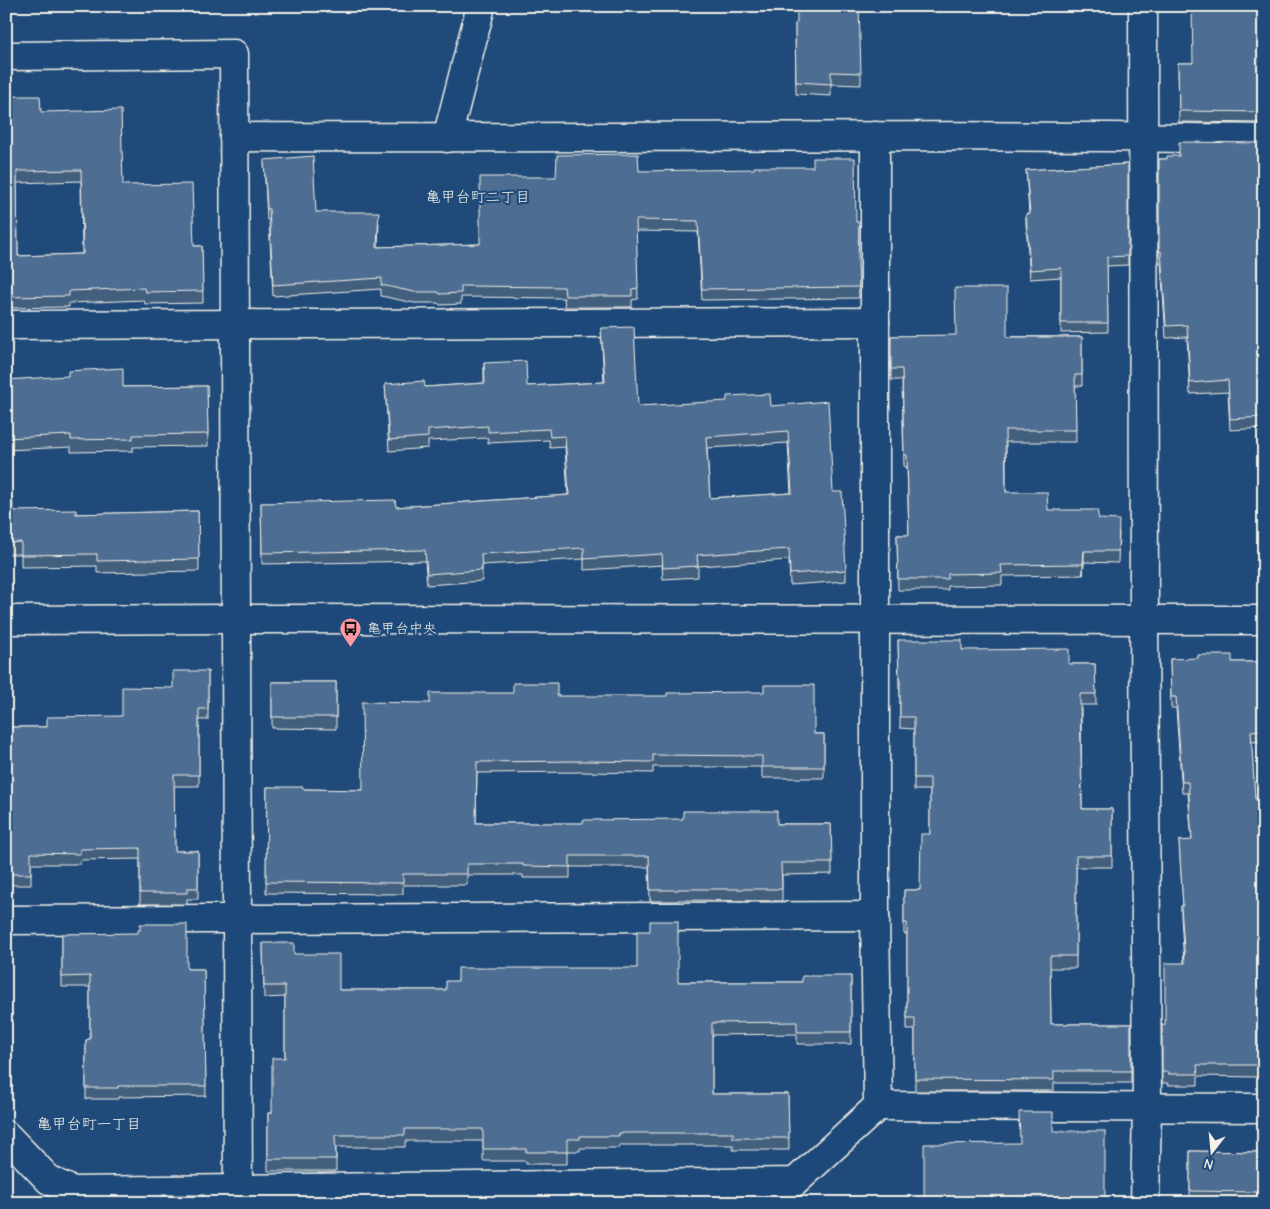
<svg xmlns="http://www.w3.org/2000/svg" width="1270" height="1209" font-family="'Comic Neue','Klee One',sans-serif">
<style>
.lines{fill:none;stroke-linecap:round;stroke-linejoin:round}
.minor-casing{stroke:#f4f1e8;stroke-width:31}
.tertiary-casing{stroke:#f4f1e8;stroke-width:31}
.minor{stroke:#1f4a7a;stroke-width:28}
.tertiary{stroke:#1f4a7a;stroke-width:28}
.wall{fill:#425f7e;stroke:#f4f1e8;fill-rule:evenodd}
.shaded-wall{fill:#364d66;stroke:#f4f1e8}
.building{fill:#4d6e92;stroke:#f4f1e8;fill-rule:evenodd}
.labels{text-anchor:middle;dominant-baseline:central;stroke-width:4.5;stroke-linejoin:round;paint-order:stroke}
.poi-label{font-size:14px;fill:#f4f1e8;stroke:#1f4a7a;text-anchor:start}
.neighbourhood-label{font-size:15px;fill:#f4f1e8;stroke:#1f4a7a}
</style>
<rect width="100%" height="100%" fill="#1f4a7a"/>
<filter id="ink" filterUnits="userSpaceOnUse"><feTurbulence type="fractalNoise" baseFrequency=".02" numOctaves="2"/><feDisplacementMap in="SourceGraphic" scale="10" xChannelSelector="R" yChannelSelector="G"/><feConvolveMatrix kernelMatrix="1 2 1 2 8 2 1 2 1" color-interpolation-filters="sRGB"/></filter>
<g filter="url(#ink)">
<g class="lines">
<defs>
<g id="minor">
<path d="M1143,6l1,614 3,487 -2,96"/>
<path d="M6,56l228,-2 4,1149"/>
<path d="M234,137c344,2 687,-4 1030,2"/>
<path d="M447,138l34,-132"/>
<path d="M6,325l869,-3"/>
<path d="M6,920l869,-4"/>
<path d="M878,1106l386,2"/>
<path d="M6,1135l43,45 24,11 722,-9 83,-76 -3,-190v-780"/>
</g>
<path id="tertiary" d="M6,620l230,-1 1028,1"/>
</defs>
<use href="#minor" class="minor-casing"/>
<use href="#tertiary" class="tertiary-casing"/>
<use href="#minor" class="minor"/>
<use href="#tertiary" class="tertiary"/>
</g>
<g class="wall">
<path d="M1264,6v117l-85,-1 -1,-59h15z"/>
<path d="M795,24l66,49v12l-30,-1v12l-35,-2z"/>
<path d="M6,96l35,16 82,73 71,61h8l1,57 -58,1 -1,-4 -75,3v4l-63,1zM81,181l1,73 -64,2 -1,-73z"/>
<path d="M1264,143v285l-34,2 -2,-38 -38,2 -3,-57 -21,1 -5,-75h-2v-104h8l12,-3z"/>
<path d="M264,160l52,52 63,11 -1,24 102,-3 76,-67 83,-6 217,51 3,76 -157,2 -4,-68 -62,-1 2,68 -6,1v7h-67l-1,-9 -103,-1v7l-21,1 -2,-2h-24l-33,-7v-7l-108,7 -4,-76h-2z"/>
<path d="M1128,164v101l-21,1 1,66 -47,1v-56l-31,2 -4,-56v-9h3l-3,-44z"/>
<path d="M601,328l37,78h133l62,86 13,78v11l-56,4 -1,-25 -91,6v11l-35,2 -1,-14 -78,5v-11l-102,6v16l-55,4 -2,-24 -163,3 -1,-61 135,4 172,-12 -3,-48 -15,1 -1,-8 -61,3v-5l-60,3v7l-39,3 -4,-67 40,3 59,-4v-20l43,23 77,-4zM788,443l3,50 -81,5 -3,-50z"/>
<path d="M891,336l191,1v49h-7l1,56h-70v50l42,18 51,9 20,13 -1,31 -34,-1 -1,13 -81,1v9l-54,1v4h-50l-1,-55h12l-2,-68h-3l-2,-87h-11z"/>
<path d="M6,380l117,7 84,-1 1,60 -75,1v4l-62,1v-5l-65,3z"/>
<path d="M6,502l7,9 63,3 122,-3 1,60 -102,2v-7l-76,1v-13h-15z"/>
<path d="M898,640l64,10 107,14h26l1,41h-15l1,104h30v58h-36v101h-26l1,56h80v59h-77v8h-139v-61h-8v-96h-3v-44h16l10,-56v-44h-16v-61l-14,-1v-39h-1z"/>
<path d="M1170,659l62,3h32v79l-13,1 4,57 9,2v243l-5,-17 -1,50 -60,-1v9h-30v-2h-6v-58h3l19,-62 -3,-46v-11h2l-4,-65h13l-4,-48h-6l-6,-85h-5z"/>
<path d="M208,671v49h-9v66h-25l1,65h23v48h-11v5h-47v-45l-60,1v4h-49v21h-25v-158h41l75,-11 51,-28z"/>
<path d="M272,682h64v47l-64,-1z"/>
<path d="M557,696l257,38h10v44h-62v-11h-109v6l-69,-1 -107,1 -1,50 355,1 1,50 -50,1v26l-104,-1v1h-28l-1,-34h-79v11h-47v-3h-56v10h-64v9l-137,-1 1,-106 36,2 60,1 67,-87z"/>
<path d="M62,934l125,35h17l2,127 -88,1v2h-32v-59l4,-1v-52h-28z"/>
<path d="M263,943l31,11 45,36h107l232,-8h124l49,-6v68h-54v-10l-85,1v59h76l1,56h-56v-5h-114v3h-39v3h-13v13h-41v-3h-43v-20h-78v6h-69v24h-68v-58h4l13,-55v-61l-21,1z"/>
<path d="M1190,1151l68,1v51h-68z"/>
</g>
<path class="shaded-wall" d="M1084,551v11l-1,13v-11z"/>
<g class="building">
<path d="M797,6h62l2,67 -30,-1v12l-35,-2 -1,-58 2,-2z"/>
<path d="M1192,6h72v106l-85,-1 -1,-48h15z"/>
<path d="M6,96h34l1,16 80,-2 2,75 69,-1 2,62h8l1,45 -58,1 -1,-4 -75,3v5l-63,1zM81,170l2,84 -65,2 -1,-85z"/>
<path d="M1179,142l85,1v274l-34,2 -2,-39 -38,3 -3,-58 -21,1 -5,-75h-2v-92h8v-3h12z"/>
<path d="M638,154l1,17 115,-2v-2h59v-9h42l1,64h3l-1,40 1,25 -157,2 -4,-68 -62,-1 2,68 -6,1v7h-67l-1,-9 -103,-1v7l-21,1 -2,-2h-24l-33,-7 1,-7 -109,7 -4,-76h-2l-3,-49 49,-4 3,56h63l-2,35 103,-3v-67h76l1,-22z"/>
<path d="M1128,164v92l-21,1 1,66h-47v-55l-31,2 -4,-56h4l-4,-44z"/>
<path d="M955,288h52v49h75v38h-7l1,55h-71l1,62h41l1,18h49l2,9 20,1 -1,31h-34l-1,13 -82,1 1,8 -54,1v5h-50l-1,-44h12l-2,-80h-3l-2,-86h-11v-33l65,-1z"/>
<path d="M634,327l4,79 89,-5v-5l43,-2 1,12 57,-5 5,91h9l4,78 -56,4 -1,-25 -92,6 1,11 -35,2 -1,-14 -78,5v-11l-103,6 1,16 -55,4 -2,-24 -163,3 -1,-50 134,-3 1,7 173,-12 -4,-59 -15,1 -1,-8 -61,3v-6l-60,4v7l-39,3 -4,-56 39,-3 1,6 60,-4 -1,-20 42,-2 1,25 78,-4 -4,-54zM788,431l4,62 -82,5 -4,-61z"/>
<path d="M123,368v19l84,-1 1,48 -75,1v4l-62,1v-5l-65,3v-58l62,-4v-5z"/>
<path d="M6,502h7v9l63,-1v4l122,-3 1,48 -102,2v-7l-76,1v-13l-15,1z"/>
<path d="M898,640h64v10l107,-1v15h26l1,30h-16l2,115h30v47h-36v100h-26l1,68h80v47h-77v9l-139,-1v-61h-8v-95h-3v-33h16l1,-56h9v-56h-16v-61h-14v-39h-1z"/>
<path d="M1198,655h34v7h32v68l-13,1 4,68 9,-1v234l-5,-16 -1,49h-61l1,9h-30v-2h-6v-47h3v-62h20l-4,-57h2l-4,-65 13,-1 -4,-58h-6l-6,-85h-5l-1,-38 28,-1z"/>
<path d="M173,671h35v38h-9v66h-25l1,76h23v37h-11v5h-47v-45l-60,1v5l-49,-1v21h-25v-147h41v-10l75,-1v-29l51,1z"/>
<rect x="272" y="682" width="64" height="35"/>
<path d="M513,683h44v13h110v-3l97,-1v-7h50v49h10v33h-62v-11l-109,-1v7l-69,-1 -107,1 -1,61h107v-3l100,-1v-8h94v13h54l1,39h-51l1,26h-104v1h-28l-1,-34h-79v11l-47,-1v-2h-56v10h-64v9l-137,-1 1,-95h36v2l60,1 -1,-88 68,1v-10h83z"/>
<path d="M650,921h28v61h124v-6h49v56h-54v-10l-85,1v71h76l1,44h-56v-5h-114v3h-39v3h-13v13h-41v-3h-43v-20h-78v6h-70l1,24h-68v-46h4v-55h13v-72h-21l-1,-43h31v11h45v36h107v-9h12v-13h179v-37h13z"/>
<path d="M140,924h47v45h17l2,117h-88v2h-32v-48l4,-1v-63l-28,1v-43l76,-1v-3h2z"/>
<path d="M1019,1112h34v19h52v72h-181v-59l96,-1z"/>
<path d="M1190,1151l68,1v40l-68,-1z"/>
<rect x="163" y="1195" width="41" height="8"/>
</g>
</g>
<defs>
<symbol id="bus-pin" viewBox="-11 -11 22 30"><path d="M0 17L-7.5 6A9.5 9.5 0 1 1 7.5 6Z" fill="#ff9aa2" stroke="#1f4a7a"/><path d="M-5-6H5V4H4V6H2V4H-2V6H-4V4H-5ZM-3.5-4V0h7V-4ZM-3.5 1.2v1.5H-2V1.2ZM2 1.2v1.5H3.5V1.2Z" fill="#111"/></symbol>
</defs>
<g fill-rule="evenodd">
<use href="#bus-pin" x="338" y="616" width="25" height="34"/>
</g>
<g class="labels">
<g class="poi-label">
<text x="367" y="628">亀甲台中央</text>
</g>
<g class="neighbourhood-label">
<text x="478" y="197">亀甲台町二丁目</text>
<text x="89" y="1124">亀甲台町一丁目</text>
</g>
</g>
<rect width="1270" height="1209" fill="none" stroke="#1f4a7a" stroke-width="25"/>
<rect x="12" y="12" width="1245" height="1184" fill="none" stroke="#f4f1e8" stroke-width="2" filter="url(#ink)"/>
<g transform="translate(1212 1152) rotate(196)" stroke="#1f4a7a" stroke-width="4" paint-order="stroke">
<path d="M0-4L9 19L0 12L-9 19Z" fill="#f4f1e8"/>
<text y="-8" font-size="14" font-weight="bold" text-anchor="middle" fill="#f4f1e8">N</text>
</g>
</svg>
